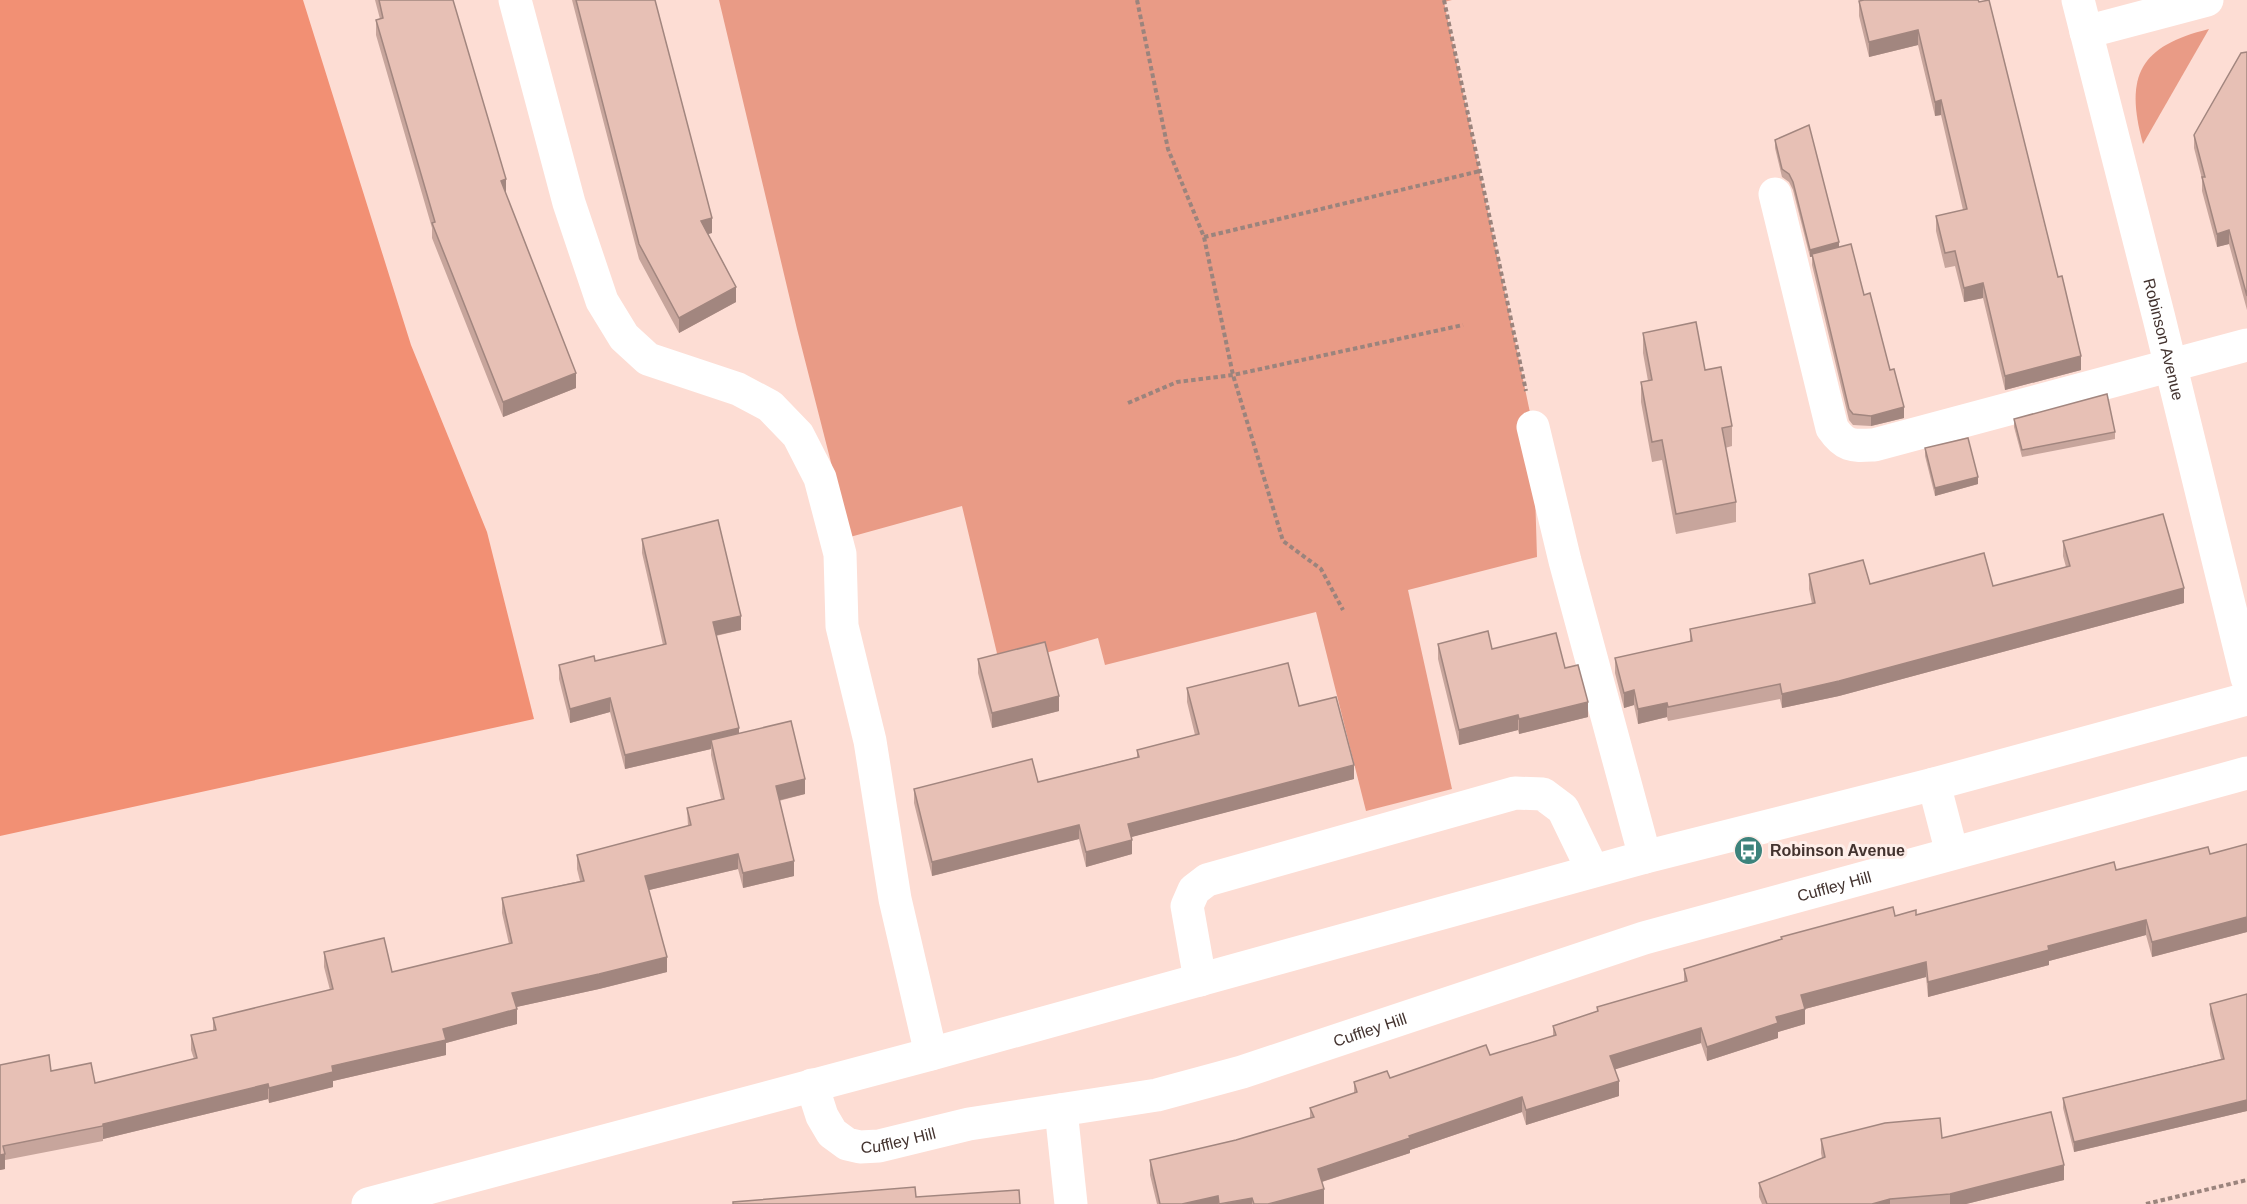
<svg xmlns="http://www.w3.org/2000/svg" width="2247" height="1204" font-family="Arial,sans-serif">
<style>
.green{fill:#e99b86}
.forest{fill:#f29074}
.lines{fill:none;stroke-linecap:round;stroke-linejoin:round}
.path{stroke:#9b847d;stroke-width:4;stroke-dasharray:4.5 3;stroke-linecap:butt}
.minor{stroke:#fff;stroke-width:33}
.major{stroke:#fff;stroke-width:33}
.wall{fill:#c7a59c}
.shaded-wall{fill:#a2867f}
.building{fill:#e7c0b5;stroke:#a2867f;stroke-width:1.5}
.labels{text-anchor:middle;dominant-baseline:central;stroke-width:6;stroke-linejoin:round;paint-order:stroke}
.street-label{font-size:16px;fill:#43332f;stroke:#feeee9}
.poi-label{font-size:16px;font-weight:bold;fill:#43332f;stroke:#feeee9;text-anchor:start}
</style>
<rect width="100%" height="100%" fill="#fdddd4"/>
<g class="green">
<path d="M719,0h733l-8,2 89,425 4,130 -129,33 44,199 -86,22 -50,-199 -211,53 -7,-27 -98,28 -38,-160 -112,31 -53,-208z"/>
<path d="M2209,29l-66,115c-19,-69 -3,-98 66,-115z"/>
</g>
<path class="forest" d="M0,0h303l108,345 76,187 47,187 -534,117z"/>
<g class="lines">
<g class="path">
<path d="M1137,0l31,149 36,88 29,138 50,166 38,28 22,41"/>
<path d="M1444,0l82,391"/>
<path d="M1204,237l276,-66"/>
<path d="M1128,403l49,-21 56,-7 230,-50"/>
<path d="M2146,1204l101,-24"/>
</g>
<g class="minor">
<path d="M515,0l54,203 33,98 22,36 24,22 90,30 32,17 28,29 22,43 20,76 2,72 28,115 25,158 36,155"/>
<path id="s1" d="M2078,0l81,318 88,360"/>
<path d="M2086,32l121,-32"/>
<path d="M1775,194l57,234c13,19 20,18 42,17l373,-100"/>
<path d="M1533,427l32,134 80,296"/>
<path d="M1934,784l18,69"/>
<path d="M1200,980l-13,-74 7,-16 13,-10 308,-87 28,1 20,15 30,62"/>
<path id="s2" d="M812,1085l10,31 10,17 15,11 13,3 19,-1 90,-22 188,-29 85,-23 402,-134 603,-165"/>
<path d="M1061,1110l10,94"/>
</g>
<path class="major" d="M368,1204l563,-150 714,-197 289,-73 313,-85"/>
</g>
<g class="wall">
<path d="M375,0h78l53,194 70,194 -73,29 -71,-179v-10l-56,-193v-15l4,-1z"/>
<path d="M572,0h83l57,233 -4,1 28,68 -57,31 -40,-74z"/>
<path d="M1978,0l103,370 -76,20 -22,-92 -19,4 -9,-36 -10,2 -9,-37v-15l27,-6 -22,-95 -6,1 -17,-71 -49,12 -10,-41v-15z"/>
<path d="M2247,52v258l-18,-66 -12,3 -15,-56v-12l-8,-31v-13z"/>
<path d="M1775,140l64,108 25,47 26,75 14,48 -33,8 -18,-1 -4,-5 -37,-155v-8h-2l-17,-67 -4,-8 -7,-5 -7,-29z"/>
<path d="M1643,333l62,37 27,56v20l-7,2 11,54v20l-60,12 -14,-74 -10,2 -11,-60v-20l7,-1 -5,-28z"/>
<path d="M2014,419l101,13v7l-93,18 -8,-30z"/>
<path d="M1925,448l53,36 -43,12 -10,-40z"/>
<path d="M642,539l99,91 -25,6 23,98 66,60 -26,7 15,75 -51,12 -5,-19 -89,21 18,82 -68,17 -83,18 1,17 -71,19v12l-113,26v6l-64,16 -1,-4 -165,40v2l-98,19v9l-5,1v-105l51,6 44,12 99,-24 -3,-9v-15l22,-5v-12l117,-28 -6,-23v-15l68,20 117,-28 -7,-31v-15l78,-17 -3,-12v-14l111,-29 -1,-18 34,-9 -10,-44v-6l-86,20 -15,-57 -40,11 -11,-44v-14l36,-4 68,-16 -21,-92z"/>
<path d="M2063,541l121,62 -345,93 -57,12 -2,-9 -112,22 -1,-4 -29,7 -4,-19 -10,3 -9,-35v-15l75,-16v-13l122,-25 -3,-15v-15l61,10 123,2 73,-19 -3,-11z"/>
<path d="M1438,644l54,5 73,19 23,49 -69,17 -1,-4 -59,15 -21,-86z"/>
<path d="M978,659l81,52 -67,17 -14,-55z"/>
<path d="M1187,688l112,18 55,73 -223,58 1,17 -46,13 -7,-28 -147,37 -18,-73v-14l124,-7 99,-25v-7l58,-15 -8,-33z"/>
<path d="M2247,844v88l-95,25 -6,-22 -97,26v4l-121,32 -2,-20 -121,32v15l-27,8v6l-71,23 -6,-18 -86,26 4,27 -93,29 -4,-13 -112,38v3l-88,29 2,22h-167l-7,-29v-15l86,-20 74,-22v-10l44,-15v-11l36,-4 100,-23 63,-19v-10l44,-14v-5l87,-25v-13l211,-53 21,-1 200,-45 94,-16z"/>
<path d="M2210,1004l37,107 -173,41 -11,-44v-10l158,-39 -11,-45z"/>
<path d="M1942,1138l122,42 -98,24h-204l-3,-7v-14l63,-25 -1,-5v-14z"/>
</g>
<g class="shaded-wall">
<path d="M1918,30v15l-49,12v-15z"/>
<path d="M1941,100v15l-6,1v-14z"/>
<path d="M506,179v15l-5,-13z"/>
<path d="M712,218v15l-11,3v-15z"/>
<path d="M2229,230v14l-12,3v-13z"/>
<path d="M1839,242v8l-29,7v-7z"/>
<path d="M1983,283v15l-19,4v-14z"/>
<path d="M736,287v15l-57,31v-15z"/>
<path d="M2081,356v14l-76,20v-14z"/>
<path d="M576,373v15l-73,29v-15z"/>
<path d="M1904,407v11l-33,8v-10z"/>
<path d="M1978,477v7l-43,12v-8z"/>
<path d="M2184,588v15l-345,93 -57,12v-14z"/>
<path d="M741,616v14l-28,6v-14z"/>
<path d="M1634,690v15l-10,3v-15z"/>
<path d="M1059,696v15l-67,17v-15z"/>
<path d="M610,698v14l-40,11v-14z"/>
<path d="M1588,702v15l-69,17v-15z"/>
<path d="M1667,703v14l-29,7v-15z"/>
<path d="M1518,715v15l-59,15v-15z"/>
<path d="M739,728v14l-28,-2v9l-86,20v-14z"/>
<path d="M1354,765v14l-226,59v-14z"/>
<path d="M805,779v15l-29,7v-15z"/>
<path d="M1079,825v14l-147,37v-14z"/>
<path d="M1132,840v14l-46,13v-15z"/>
<path d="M738,854v15l-93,22v-15z"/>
<path d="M794,861v15l-51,12v-15z"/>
<path d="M2247,917v15l-95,25v-15z"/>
<path d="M2146,920v15l-97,26v4l-121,32v-15l120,-36z"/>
<path d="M667,957v15l-68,17 -87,19v-15z"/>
<path d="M1926,962v15l-125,33v-15z"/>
<path d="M517,1009v15l-71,19v12l-113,26v6l-64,16v-15l174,-59z"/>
<path d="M1805,1009v15l-27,8v6l-71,23v-14l69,-30z"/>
<path d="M1701,1028v15l-91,28v-15z"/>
<path d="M1619,1081v15l-93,29v-15z"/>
<path d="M268,1084v15l-165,40v-15z"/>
<path d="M1522,1097v15l-112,38v3l-92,30v-14l91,-33z"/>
<path d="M2247,1100v11l-173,41v-10z"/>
<path d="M5,1154v15l-5,1v-15z"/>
<path d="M2064,1165v15l-98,24h-16v-10z"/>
<path d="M1324,1189v15h-56z"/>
<path d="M1218,1196v8h-36z"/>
<path d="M1252,1198v6h-30z"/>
<path d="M1890,1199v5h-18z"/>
</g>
<g class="building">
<path d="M379,0h74l53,179 -5,2 75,192 -73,29 -71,-179 3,-1 -59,-202 7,-2z"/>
<path d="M576,0h79l57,218 -11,3 35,66 -57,31 -40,-74z"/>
<path d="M1864,0h114l1,2 10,-2 69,277 4,-1 19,80 -76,20 -22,-93 -19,5 -9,-37 -10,2 -9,-37 31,-7 -26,-109 -6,2 -17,-72 -49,12 -10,-41z"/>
<path d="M2247,52v244l-18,-66 -12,4 -15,-57h3l-11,-42 47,-82z"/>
<path d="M1809,125l30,117 -29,8 -17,-68 -4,-8 -7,-5 -7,-29z"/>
<path d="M1851,244l13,51 6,-2 20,77 4,-1 10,38 -33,9 -18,-2 -4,-5 -37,-155z"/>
<path d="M1696,322l9,48 16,-3 11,59 -10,2 14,74 -60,12 -14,-74 -10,2 -11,-60 11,-2 -9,-47z"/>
<path d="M2107,394l8,38 -93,18 -8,-31z"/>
<path d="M1968,438l10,39 -43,11 -10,-40z"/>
<path d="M2163,514l21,74 -345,93 -57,13 -2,-10 -112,23 -1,-4 -29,6 -4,-19 -10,3 -9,-35 77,-17 -2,-12 125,-26 -6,-29 54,-14 7,24 114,-31 9,33 77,-20 -7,-25z"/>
<path d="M718,520l23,96 -28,6 26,106 -114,27 -15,-57 -40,11 -11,-44 35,-9 1,5 71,-17 -24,-105z"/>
<path d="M1488,631l4,18 64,-16 9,35 13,-3 10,37 -69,17 -1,-4 -59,15 -21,-86z"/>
<path d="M1045,642l14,54 -67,17 -14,-54z"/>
<path d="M1288,663l11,43 37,-9 18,68 -226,59 4,16 -46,12 -7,-27 -147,37 -18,-73 118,-30 6,23 101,-25 -2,-7 62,-16 -12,-46z"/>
<path d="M791,721l14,58 -29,7 18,75 -51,12 -5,-19 -93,22 22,81 -68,17 -87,19 5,16 -74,20 3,11 -114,26 1,6 -64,16 -1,-4 -165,40v2l-100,20 2,8 -5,1v-90l49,-10 2,16 40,-8 4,20 102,-25 -6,-23 25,-5 -3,-12 120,-29 -9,-37 60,-14 8,34 120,-29 -10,-45 82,-17 -7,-26 114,-30 -4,-17 37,-9 -13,-59z"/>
<path d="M2247,844v73l-95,25 -6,-22 -98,26 1,4 -121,32 -2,-20 -125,33 4,14 -29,8 2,6 -71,24 -6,-19 -91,28 9,25 -93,29 -4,-13 -113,39 1,2 -92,31 6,20 -56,15h-14l-2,-6 -33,6 -1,-8 -36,8h-22l-10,-44 86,-20 78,-23 -4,-9 47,-16 -3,-10 33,-11 3,7 96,-33 4,10 66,-20 -3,-9 45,-15 -1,-4 90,-26 -3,-12 98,-30 -1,-2 112,-30 2,9 21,-6v5l198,-53 2,8 92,-23 2,7z"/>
<path d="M2247,994v106l-173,42 -11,-44 161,-39 -14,-55z"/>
<path d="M2051,1112l13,53 -114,29 -60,5 -18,5h-105l-8,-21 66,-26 -4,-18 64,-16 55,-5 2,20z"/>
<path d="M915,1187l1,10 103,-7 1,14h-287v-2z"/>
</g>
<defs>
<symbol id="bus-disc" viewBox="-11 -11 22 22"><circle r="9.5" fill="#3d837c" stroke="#feeee9"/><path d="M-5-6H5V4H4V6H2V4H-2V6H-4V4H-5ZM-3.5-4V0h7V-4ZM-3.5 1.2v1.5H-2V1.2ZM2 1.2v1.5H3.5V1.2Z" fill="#fff"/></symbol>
</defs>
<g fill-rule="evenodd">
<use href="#bus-disc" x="1732" y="834" width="33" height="33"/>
</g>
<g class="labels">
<g class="street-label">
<text stroke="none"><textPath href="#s1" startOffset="350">Robinson Avenue</textPath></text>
<text stroke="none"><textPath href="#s2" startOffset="1095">Cuffley Hill</textPath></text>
<text stroke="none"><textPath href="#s2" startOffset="609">Cuffley Hill</textPath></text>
<text stroke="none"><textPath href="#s2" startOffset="123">Cuffley Hill</textPath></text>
</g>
<g class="poi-label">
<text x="1770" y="850">Robinson Avenue</text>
</g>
</g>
</svg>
